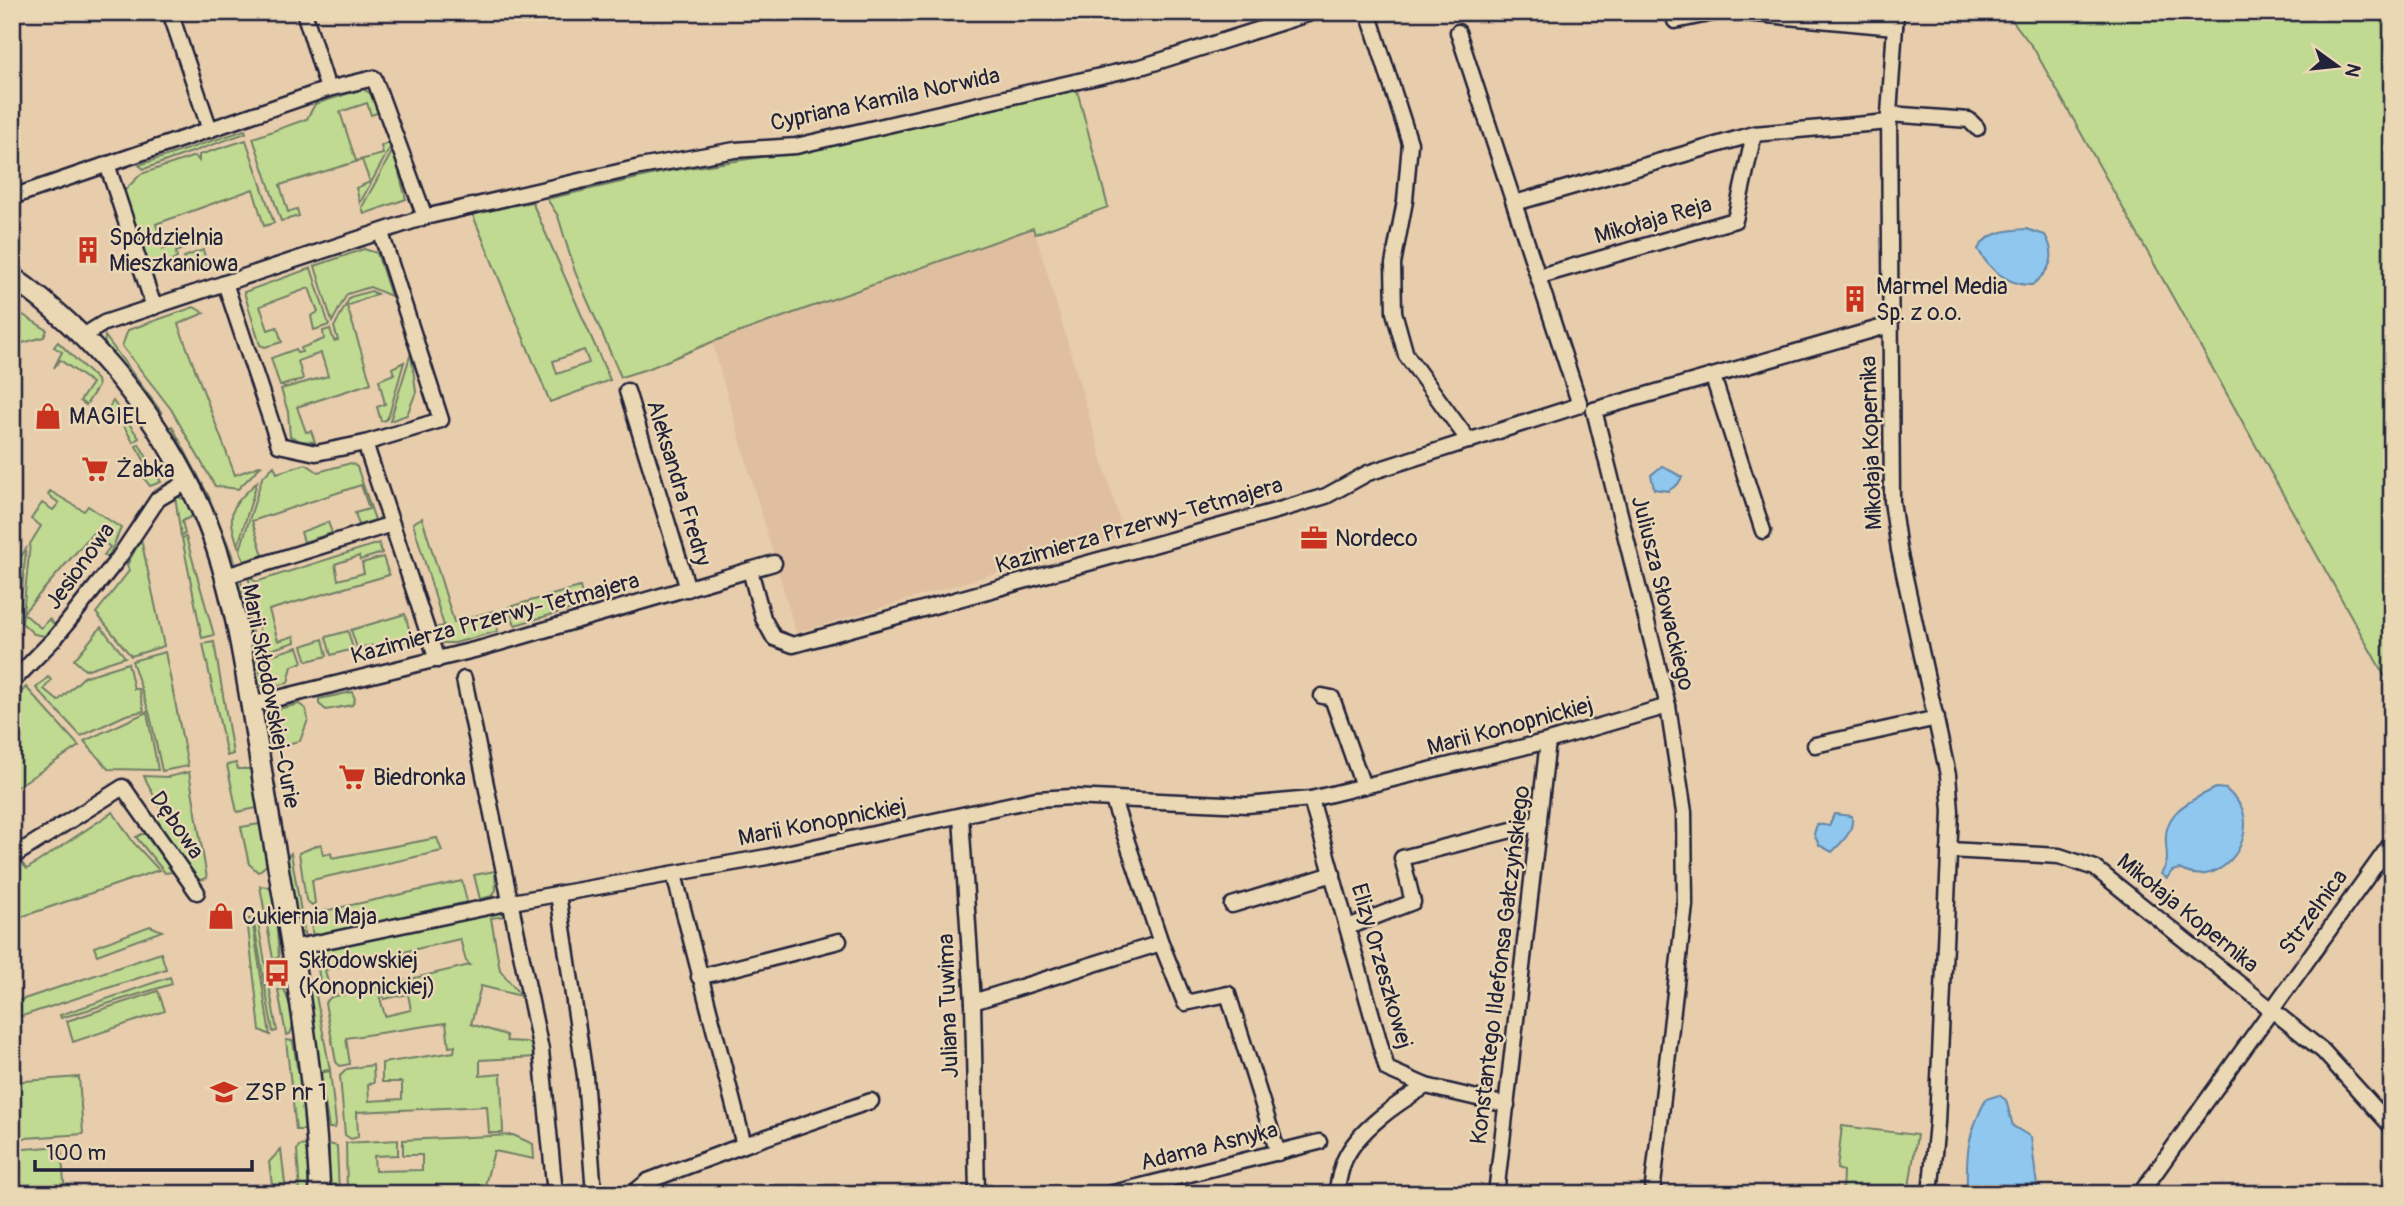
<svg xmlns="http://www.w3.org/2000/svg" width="2404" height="1206" font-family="Pangolin,sans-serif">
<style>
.built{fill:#dfbfa0}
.green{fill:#c0da91;stroke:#717e66;stroke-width:2;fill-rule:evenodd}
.water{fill:#8fc7ee;stroke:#6385a6;stroke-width:2}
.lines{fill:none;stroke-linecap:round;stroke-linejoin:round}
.street-casing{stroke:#22223b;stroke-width:19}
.secondary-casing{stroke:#22223b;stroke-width:24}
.street{stroke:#ead7b4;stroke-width:14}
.secondary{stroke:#ead7b4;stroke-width:19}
.labels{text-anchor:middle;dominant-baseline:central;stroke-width:5;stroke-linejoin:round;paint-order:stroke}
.street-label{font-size:23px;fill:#22223b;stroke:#ead7b4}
.poi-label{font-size:23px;fill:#22223b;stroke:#ead7b4;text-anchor:start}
</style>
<rect width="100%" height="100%" fill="#e7cdac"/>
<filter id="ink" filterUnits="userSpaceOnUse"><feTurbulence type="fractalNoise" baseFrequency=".0143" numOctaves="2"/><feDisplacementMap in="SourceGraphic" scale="14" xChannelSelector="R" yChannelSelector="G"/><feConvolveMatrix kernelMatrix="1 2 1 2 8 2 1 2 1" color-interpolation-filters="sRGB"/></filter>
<g filter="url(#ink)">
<path class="built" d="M1034,228l90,307 -328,98 -84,-291z"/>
<g class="green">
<path d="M2006,12h386v669l-8,-6 -350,-626z"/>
<path d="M363,89l13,8 4,15 -9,3 -4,-12 -27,9 16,49 27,-7 -2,-8 8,-4 2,4 -31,57 -4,-15 14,-6 -8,-22 -82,25 8,27 9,-3 2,7 -18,5 -28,-83 54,-19 8,-15z"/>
<path d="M1077,90l31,117 -73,27 -2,-6 -321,114 -62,26 -29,9 -46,-105 -17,-56 -11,-17 122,-28 159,-24z"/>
<path d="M245,130l1,3 -102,36 -5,-4z"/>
<path d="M246,140l28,83 -10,3 -11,-37 -97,35 7,25 18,-5v6l-5,2 1,6 -25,15 -28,-82 17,-17 54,-18 4,5v-6z"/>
<path d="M393,150l13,49 -42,15 -2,-7z"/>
<path d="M532,202l78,178 -60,22 -78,-189zM584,350l5,13 -32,11 -4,-13z"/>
<path d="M364,249l13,4 14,43 -21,-9 -23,7 -15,28 -17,-56z"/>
<path d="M203,250l5,16 -19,6 -5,-15z"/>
<path d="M311,268l18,57 -15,5 -3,-14 7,-4 -9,-24 -49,18 8,24 9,-3 5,15 -17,5 -5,-2 -16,-53z"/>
<path d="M371,291l6,3 -30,12 24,77 -74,24 9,25 5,-1 4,11 -15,-1 -10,-5 -2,-24 -7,-23 47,-13 -7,-23 -23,8 5,18 -23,7 -9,-28 25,-9 1,4 5,-1 -1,-4 23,-9 -1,-8 7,-2 4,12 4,-1 -4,-13 16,-30z"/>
<path d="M194,307l10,6 -26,11 57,151 27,-10 -24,24 -23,-3 -44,-77 -49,-63 6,-16z"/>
<path d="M12,308l35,22 -3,7 -32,9z"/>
<path d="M105,336l57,77 -3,2 -55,-69z"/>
<path d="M58,342l39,38 1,6 -12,19 -6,-4 12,-18 -32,-23 -6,8 8,-16 -8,-5z"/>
<path d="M411,353l5,39 -9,23 -17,6z"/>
<path d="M404,362l-15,53 -3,5 -5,1 -4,-14 8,-3 -6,-24 15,-6 -2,-6z"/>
<path d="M113,401l26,37 -6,4 -17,-30 -10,7 -2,-3z"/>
<path d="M172,426l37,71 28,70 -6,-1 -42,-96 -21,-42z"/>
<path d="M139,444l22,38 -11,4 -7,-9 8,-5 -15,-26z"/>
<path d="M351,463l6,4 18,53 -16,5 -4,-12 14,-4 -8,-24 -109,36 11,34 -19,6 -4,-11 22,-72 12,-12 3,7 29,-9 12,8z"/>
<path d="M257,482l-19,64c-12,-36 -7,-39 19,-64z"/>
<path d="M50,491l34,20 4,-5 33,22 -13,30 -4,-3 6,-8 -17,-14 -70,80 18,15 8,-9 6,6 -10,11 -11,-2 -12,-11 8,-79 11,-18 -10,-7 11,-16 11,7 6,-7 -11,-8z"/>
<path d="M175,496l12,4 6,16 -11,5 3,13 -4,2z"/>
<path d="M422,518l32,104 39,-11 5,20 -43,12h-12l-5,-16 6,-1 -31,-103z"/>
<path d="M328,522l4,11 -28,9 -3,-10z"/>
<path d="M186,537l28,98 -12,3 -20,-100z"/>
<path d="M141,539l23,107 -33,10 -35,-43 33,-42 -2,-6z"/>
<path d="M379,543l3,10 -22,7 -1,-4 -24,8 3,16 26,-7 -2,-10 21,-6 6,18 -120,35 9,31 16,-5 1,6 -28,9 -4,-2 -15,-74 8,7z"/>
<path d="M26,549l-7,72 -7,-5v-47z"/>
<path d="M240,576l24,114 -10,-11 -19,-99z"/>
<path d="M580,587l5,18 -70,20 -6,-18z"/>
<path d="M405,614l7,26c-20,7 -36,3 -55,8l-6,-18z"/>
<path d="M101,627l24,30 -40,13 -11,-10z"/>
<path d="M348,631l5,18 -22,6 -5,-18z"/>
<path d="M323,639l4,17 -20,5 -5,-15z"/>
<path d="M214,642l19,112 -6,2 -24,-112z"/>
<path d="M298,647l5,15 -11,4 -4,17 -17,4 -6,-27 3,-4z"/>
<path d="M165,652l23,114 -26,5 -12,-56 -18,-54z"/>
<path d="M128,663l6,26h5l5,22 -18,4 -45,21 -45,-48 12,-11 3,3 -7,9 14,12 26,-24z"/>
<path d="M26,687l53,59 -67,44v-88z"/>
<path d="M352,692l3,7 -3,6 -26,5 -7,-6v-5z"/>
<path d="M299,704l7,5 2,11 -8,21 -19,4 -5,-31 2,-5z"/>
<path d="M147,712l11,58 -50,-1 -24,-28z"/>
<path d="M236,763l2,6h14l5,39 -20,4 -10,-47z"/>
<path d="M189,772l18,106 -7,2 -9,-6 -32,-48 -2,-8 6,-4 -19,-38 24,1z"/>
<path d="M113,812l20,30 26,28 -147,50v-54l8,-5 7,8z"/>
<path d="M260,824l8,40 -10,8 -9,-8 -8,-37z"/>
<path d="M142,834h3l28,38 -8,1 -29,-36z"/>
<path d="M437,838l5,13 -130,29 3,23 -3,2 -6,-5 -7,-47 22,-9 2,11 8,-2 1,5z"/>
<path d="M291,853l14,82 -7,-5 -13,-71z"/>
<path d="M495,871l1,19 -4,6 -12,3 -6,-24z"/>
<path d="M462,881l5,21 -154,35 -3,-23z"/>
<path d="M260,886l8,1 6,6 5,64 -6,2z"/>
<path d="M495,911l9,1 2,4 -15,2 9,52 21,26 -40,-10 -10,38 35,11 1,6 19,1 11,4v11l-57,3v16l21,-2 2,59h-14l-2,-27 -130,6 1,25 -7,2 -6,-4 -5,-59 7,-7 26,-4 1,18 -6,1 1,17 33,-2v-17h-20v-19l72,-11 1,-6 -6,1 -3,-24 -100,15 4,26 -10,2 -4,-4 -11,-59 6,-6 46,-10 8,29 26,-6 -3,-16 -24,5 -3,-13 89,-21 -4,-4 -6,-22 -135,31 5,21 4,1 -12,1 -7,-42z"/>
<path d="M253,918l5,4 19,109 -4,1z"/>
<path d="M247,919h5l18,116 -10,-5z"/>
<path d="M150,926l12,5 -65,24 -3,-8z"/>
<path d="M161,953l5,16 -150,49 -4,-15z"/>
<path d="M170,977l2,7 -111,34 -1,-3z"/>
<path d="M284,989l11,31 -5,14 -4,1 -8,-45z"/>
<path d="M315,990l15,80 -10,1 -13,-79z"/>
<path d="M158,991l7,20 -92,31 -6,-21z"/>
<path d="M286,1040l7,1 4,26 8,10 1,53h-10z"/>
<path d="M330,1071l6,53 -1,4h-6l-9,-55z"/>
<path d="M79,1077l4,57 -71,5v-57z"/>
<path d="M1842,1126l75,9 -9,59h-66l1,-23 -6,-2z"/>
<path d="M513,1135l20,9 1,15 -40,-8 -9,34 32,9h-40l-3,-7 -114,2 -1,5h-12l-1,-51 52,-3v15l-24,1 1,15 47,-1v-15h-19v-15z"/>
<path d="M329,1144l8,2 2,48h-10z"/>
<path d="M308,1145l4,37 -4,12h-8l-3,-44 2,-4z"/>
<path d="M61,1146l4,48h-53v-44z"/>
<path d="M281,1149l4,35 -13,1 -3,-23z"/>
</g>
<g class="water">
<path d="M2026,229l19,6c13,22 5,36 -13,50 -23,1 -44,-16 -54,-36 9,-17 30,-19 48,-20z"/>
<path d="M1662,466l20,11 -4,7 -10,7 -14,-2 -3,-14z"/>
<path d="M2216,788l10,1c6,6 15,14 17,22 11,35 -25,79 -64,58l-7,2 -5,7 -6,-4c8,-12 6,-16 5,-30 -3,-33 24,-43 50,-56z"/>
<path d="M1834,814l18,2c2,16 -10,26 -20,36l-13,-7 -5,-11 3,-10 12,2z"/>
<path d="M1999,1095l7,5 7,26 18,11 7,57h-71c-1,-42 0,-58 19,-95z"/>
</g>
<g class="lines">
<defs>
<g id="street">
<path d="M170,12l40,118"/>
<path d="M304,12l24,77"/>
<path d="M1368,12l42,131 -5,58 -12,63 1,48 12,43 63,86"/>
<path d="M1734,12l161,15"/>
<path d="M1896,12l-7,102 3,387 7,49 49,225 3,36 -14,312 -7,71"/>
<path d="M1675,21l43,-9"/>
<path d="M1458,32l122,373"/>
<path d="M1889,114l80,6 8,8"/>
<path d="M107,164l47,143"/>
<path d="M12,197l316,-108 46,-11 51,139"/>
<path d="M1515,203l239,-69 135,-12"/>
<path d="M1540,276l195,-56 19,-86"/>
<path d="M225,283l54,162 37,8 49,-10 76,-23 -60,-187"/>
<path d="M83,336l21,-13 321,-106 215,-50 95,-17 61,-4 348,-80 170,-54"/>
<path d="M1713,377l50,154"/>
<path d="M627,391l61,198"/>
<path d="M1594,410l74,296 16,106 1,93 -33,289"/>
<path d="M1594,410l296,-85"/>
<path d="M365,443l72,217"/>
<path d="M750,570l13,48 11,20 19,7 486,-135 47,-14 42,-23 212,-68"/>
<path d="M223,577l169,-53"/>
<path d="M464,679l77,371 14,144"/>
<path d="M12,682l43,-44 63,-79 40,-60 29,-17"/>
<path d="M1322,696l10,2 31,88"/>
<path d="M250,705l232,-57 292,-85"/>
<path d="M1815,745l122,-27"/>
<path d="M1311,799l76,270 39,17 81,19"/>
<path d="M1113,800l48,143 24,60 43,-9 50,159"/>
<path d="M961,817l12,185 4,192"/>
<path d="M1949,850l110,6 36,12 228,183 69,76"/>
<path d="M12,857l111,-70 74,105"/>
<path d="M674,874l70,271 127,-44"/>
<path d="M558,894l27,182 9,118"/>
<path d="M1232,905l101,-31"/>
<path d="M1348,927l65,-25 -11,-44 137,-35"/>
<path d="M292,948l220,-46 255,-45 269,-58 35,-2 176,8 64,-6 237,-58 120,-35"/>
<path d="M699,977l140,-36"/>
<path d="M973,1002l188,-59"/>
<path d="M632,1194l16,-13 96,-36"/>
<path d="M1109,1194l210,-52"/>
<path d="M1336,1194c2,-11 4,-23 8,-33 14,-32 54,-58 82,-75"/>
<path d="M1496,1194l52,-453"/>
<path d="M2140,1194l252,-352"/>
</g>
<path id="secondary" d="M12,277c83,58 150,144 191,236 34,76 47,189 61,273 23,135 50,270 56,408"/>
</defs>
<use href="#street" class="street-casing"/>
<use href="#secondary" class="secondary-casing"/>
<use href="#street" class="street"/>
<use href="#secondary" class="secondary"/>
</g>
</g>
<defs>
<symbol id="building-bare" viewBox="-9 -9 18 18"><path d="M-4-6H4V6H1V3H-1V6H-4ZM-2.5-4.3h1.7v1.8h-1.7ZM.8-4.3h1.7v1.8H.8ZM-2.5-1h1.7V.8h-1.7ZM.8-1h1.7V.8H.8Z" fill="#c8321e" stroke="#ead7b4" stroke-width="2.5" paint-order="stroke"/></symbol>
<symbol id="shop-bare" viewBox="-9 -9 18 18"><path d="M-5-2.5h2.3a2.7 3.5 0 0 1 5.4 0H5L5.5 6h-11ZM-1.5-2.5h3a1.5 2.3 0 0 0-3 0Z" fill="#c8321e" stroke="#ead7b4" stroke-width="2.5" paint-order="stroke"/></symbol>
<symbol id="supermarket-bare" viewBox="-9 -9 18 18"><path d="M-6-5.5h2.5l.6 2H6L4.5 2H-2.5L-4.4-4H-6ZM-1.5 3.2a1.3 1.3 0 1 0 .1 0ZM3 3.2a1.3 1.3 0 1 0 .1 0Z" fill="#c8321e" stroke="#ead7b4" stroke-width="2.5" paint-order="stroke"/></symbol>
<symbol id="office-bare" viewBox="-9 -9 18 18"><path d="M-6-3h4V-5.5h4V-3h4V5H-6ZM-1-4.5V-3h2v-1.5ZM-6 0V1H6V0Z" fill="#c8321e" stroke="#ead7b4" stroke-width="2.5" paint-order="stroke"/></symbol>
<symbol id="bus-bare" viewBox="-9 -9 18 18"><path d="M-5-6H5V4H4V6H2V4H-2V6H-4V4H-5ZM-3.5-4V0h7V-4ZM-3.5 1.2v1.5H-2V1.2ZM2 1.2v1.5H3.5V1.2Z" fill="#c8321e" stroke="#ead7b4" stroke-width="2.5" paint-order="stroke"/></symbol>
<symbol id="school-bare" viewBox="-9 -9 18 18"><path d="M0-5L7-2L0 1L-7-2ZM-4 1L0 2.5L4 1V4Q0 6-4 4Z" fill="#c8321e" stroke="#ead7b4" stroke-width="2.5" paint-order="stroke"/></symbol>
</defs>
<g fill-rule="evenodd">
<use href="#building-bare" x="69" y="231" width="38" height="38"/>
<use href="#building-bare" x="1836" y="280" width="38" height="38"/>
<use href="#shop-bare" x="29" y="397" width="38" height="38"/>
<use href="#supermarket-bare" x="76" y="450" width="38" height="38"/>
<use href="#office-bare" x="1295" y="519" width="38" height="38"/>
<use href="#supermarket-bare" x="333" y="758" width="38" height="38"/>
<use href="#shop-bare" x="202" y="897" width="38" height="38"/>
<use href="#bus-bare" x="258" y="954" width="38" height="38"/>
<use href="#school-bare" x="205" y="1073" width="38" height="38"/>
</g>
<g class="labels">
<g class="street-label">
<text transform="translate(885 99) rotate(-12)">Cypriana Kamila Norwida</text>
<text transform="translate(1653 220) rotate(-16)">Mikołaja Reja</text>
<text transform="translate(1871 443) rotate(-92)">Mikołaja Kopernika</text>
<text transform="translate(679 483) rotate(73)">Aleksandra Fredry</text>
<text transform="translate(1139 525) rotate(-16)">Kazimierza Przerwy-Tetmajera</text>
<text transform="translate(80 566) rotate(-54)">Jesionowa</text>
<text transform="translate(1663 593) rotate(76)">Juliusza Słowackiego</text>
<text transform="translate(495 618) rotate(-15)">Kazimierza Przerwy-Tetmajera</text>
<text transform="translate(271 696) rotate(79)">Marii Skłodowskiej-Curie</text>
<text transform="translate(1510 726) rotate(-15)">Marii Konopnickiej</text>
<text transform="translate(822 822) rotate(-11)">Marii Konopnickiej</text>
<text transform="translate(177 825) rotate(55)">Dębowa</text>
<text transform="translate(2313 912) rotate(-54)">Strzelnica</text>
<text transform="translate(2188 913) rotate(39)">Mikołaja Kopernika</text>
<text transform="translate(1500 965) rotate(-83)">Konstantego Ildefonsa Gałczyńskiego</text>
<text transform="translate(1382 966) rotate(74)">Elizy Orzeszkowej</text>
<text transform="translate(948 1006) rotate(-92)">Juliana Tuwima</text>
<text transform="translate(1209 1146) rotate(-14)">Adama Asnyka</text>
</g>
<g class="poi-label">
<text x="109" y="237">Spółdzielnia<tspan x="109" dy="26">Mieszkaniowa</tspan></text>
<text x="1876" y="286">Marmel Media<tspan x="1876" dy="26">Sp. z o.o.</tspan></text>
<text x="69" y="416">MAGIEL</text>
<text x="116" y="469">Żabka</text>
<text x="1335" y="538">Nordeco</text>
<text x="373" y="777">Biedronka</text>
<text x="242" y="916">Cukiernia Maja</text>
<text x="298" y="960">Skłodowskiej<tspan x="298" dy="26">(Konopnickiej)</tspan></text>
<text x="245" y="1092">ZSP nr 1</text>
</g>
</g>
<rect width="2404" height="1206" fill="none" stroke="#ead7b4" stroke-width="42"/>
<rect x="21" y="21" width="2362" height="1164" fill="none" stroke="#22223b" stroke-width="2.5" filter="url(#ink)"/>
<g transform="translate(2337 66) rotate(105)" stroke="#ead7b4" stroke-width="5" paint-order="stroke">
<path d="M0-5L12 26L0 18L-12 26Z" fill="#22223b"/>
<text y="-10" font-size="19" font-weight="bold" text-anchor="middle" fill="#22223b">N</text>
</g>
<path d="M35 1160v10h217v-10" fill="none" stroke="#22223b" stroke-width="3.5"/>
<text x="46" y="1160" font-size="21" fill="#22223b" stroke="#ead7b4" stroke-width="5" paint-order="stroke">100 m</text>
</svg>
